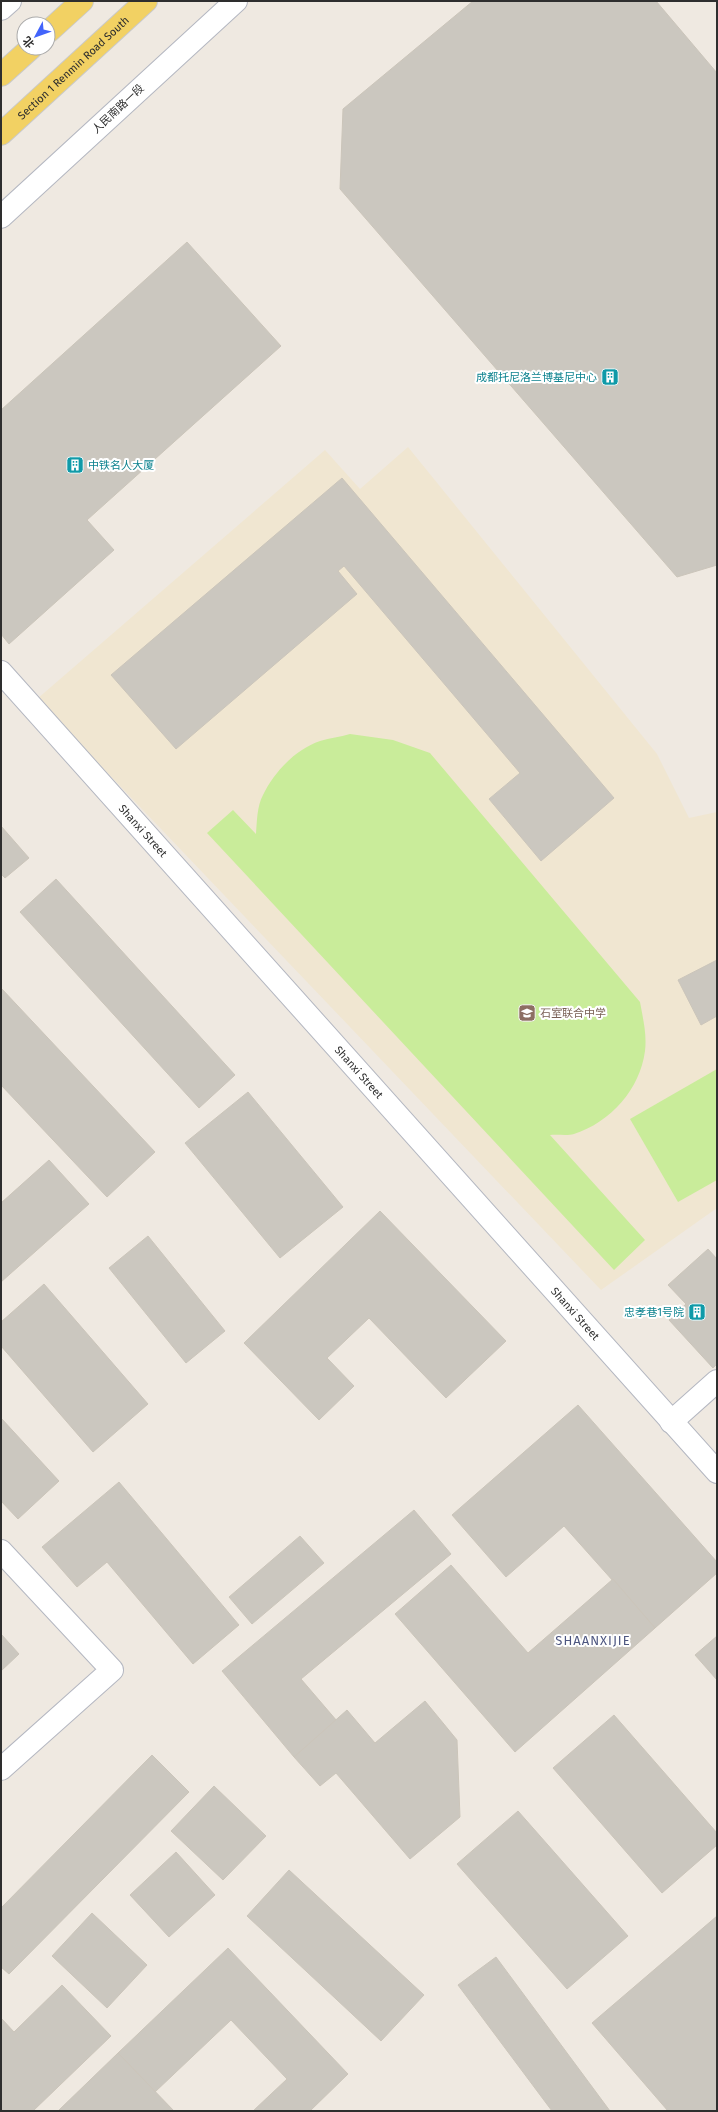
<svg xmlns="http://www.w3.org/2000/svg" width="718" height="2112" font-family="'Fira Sans','Noto Sans SC',sans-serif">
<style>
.education{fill:#f0e6d1}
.pitch{fill:#c9ec9a}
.building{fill:#cbc7bf;stroke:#cbc5ba}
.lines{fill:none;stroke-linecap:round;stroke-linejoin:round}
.street-casing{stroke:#b4b7c1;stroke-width:24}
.secondary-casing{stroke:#b4b7c1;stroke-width:24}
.primary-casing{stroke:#c9c9c9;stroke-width:24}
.street{stroke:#fff;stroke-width:22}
.secondary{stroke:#fff;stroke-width:22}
.primary{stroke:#f2d163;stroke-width:22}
.labels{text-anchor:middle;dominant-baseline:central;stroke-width:4;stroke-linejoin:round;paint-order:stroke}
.street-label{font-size:11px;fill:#2e2e2e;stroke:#fff}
.culture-label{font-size:11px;fill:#0d838f;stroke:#fff;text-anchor:end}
.education-label{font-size:11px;fill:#785e54;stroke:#fff;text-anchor:start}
.quarter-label{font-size:13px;letter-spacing:1px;fill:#4d5680;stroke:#fff}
</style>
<rect width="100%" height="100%" fill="#efe9e1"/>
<path class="education" d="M408,447l249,307 32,64 28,-6v396l-116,82 -564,-591 288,-249 35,39z"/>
<g class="pitch">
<path d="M350,734l43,6 37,13 210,249c3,17 7,32 5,49 -5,38 -34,71 -71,83 -7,2 -17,0 -24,1l95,105 -31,30 -407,-437 26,-23 23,24c1,-13 1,-28 7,-39 11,-23 33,-46 57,-54 10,-3 20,-4 30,-7z"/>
<path d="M717,1069v111l-39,22 -48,-83z"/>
</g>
<g class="building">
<path d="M473,1h183l61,72v492l-40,12 -337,-388 3,-80z"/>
<path d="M187,242l94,104 -194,174 27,30 -105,94 -8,-10v-224z"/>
<path d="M342,478l272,320 -73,63 -52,-62 31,-26 -176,-207 -6,5 19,23 -181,155 -65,-74z"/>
<path d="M1,826l28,32 -24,20 -4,-4z"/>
<path d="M56,879l179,196 -36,33 -179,-196z"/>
<path d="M717,960v56l-16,9 -23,-45z"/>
<path d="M1,988l154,164 -48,45 -106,-112z"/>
<path d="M248,1092l95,115 -63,51 -95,-115z"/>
<path d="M49,1160l40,44 -88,78v-79z"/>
<path d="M380,1211l126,130 -60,57 -77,-80 -42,40 27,28 -35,34 -75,-77z"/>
<path d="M148,1236l77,95 -39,32 -77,-95z"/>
<path d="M708,1249l9,10v105l-4,4 -44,-48 17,-16 -18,-19z"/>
<path d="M44,1284l104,120 -55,48 -92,-106v-24z"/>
<path d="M578,1405l139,157v11l-62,55 -91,-102 -58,51 -54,-62z"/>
<path d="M1,1418l58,63 -41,38 -17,-18z"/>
<path d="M119,1482l120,143 -46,39 -86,-102 -30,25 -35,-40z"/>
<path d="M414,1510l37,44 -150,125 36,42 -43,36 -72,-86z"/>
<path d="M300,1536l24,27 -72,61 -23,-27z"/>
<path d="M451,1565l77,88 85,-74 42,49 -140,124 -120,-138z"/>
<path d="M1,1634l18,20 -18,17z"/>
<path d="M717,1636v44l-22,-25z"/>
<path d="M425,1701l32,39 3,77 -50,42 -74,-86 -16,13 -26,-29 53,-47 28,33z"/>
<path d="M614,1715l103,118v12l-55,48 -109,-125z"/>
<path d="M152,1755l37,37 -180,182 -8,-7v-59z"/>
<path d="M214,1786l52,50 -43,44 -52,-49z"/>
<path d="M518,1811l110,125 -61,53 -110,-125z"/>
<path d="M176,1852l39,43 -46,42 -39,-42z"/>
<path d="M289,1870l135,125 -43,46 -134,-125z"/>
<path d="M92,1913l55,52 -40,43 -55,-52z"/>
<path d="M717,1916v195h-49l-76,-88z"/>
<path d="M228,1948l120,126 -38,37h-57l34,-32 -56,-59 -76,72 -37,-39z"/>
<path d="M496,1957l114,154h-58l-94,-126z"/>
<path d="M62,1985l49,51 -78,75h-29l-3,-3v-90l13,14z"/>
<path d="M118,2053l56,58h-116z"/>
</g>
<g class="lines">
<defs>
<g id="street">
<path id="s1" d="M1,672l716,800"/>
<path d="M671,1422l46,-41"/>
<path d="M1,1551l111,119 -111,99"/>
</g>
<g id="secondary">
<path d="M1,9l9,-8"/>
<path d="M1,217l235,-216"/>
</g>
<g id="primary">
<path d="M48,32l34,-31"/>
<path d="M1,75l30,-27"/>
<path id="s2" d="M1,134l145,-133"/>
</g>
</defs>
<use href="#street" class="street-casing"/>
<use href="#secondary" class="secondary-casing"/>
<use href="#primary" class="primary-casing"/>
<use href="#street" class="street"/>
<use href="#secondary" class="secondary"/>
<use href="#primary" class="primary"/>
</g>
<defs>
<symbol id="building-square" viewBox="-11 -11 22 22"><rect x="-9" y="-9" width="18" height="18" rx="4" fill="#0f9aa8" stroke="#fff"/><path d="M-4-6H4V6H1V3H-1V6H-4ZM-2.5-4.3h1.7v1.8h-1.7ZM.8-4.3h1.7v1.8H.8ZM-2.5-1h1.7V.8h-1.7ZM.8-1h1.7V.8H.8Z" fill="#fff"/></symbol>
<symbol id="school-square" viewBox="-11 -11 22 22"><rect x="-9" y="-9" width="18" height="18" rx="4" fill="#8d6e63" stroke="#fff"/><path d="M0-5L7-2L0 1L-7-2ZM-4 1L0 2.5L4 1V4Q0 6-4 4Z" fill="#fff"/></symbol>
</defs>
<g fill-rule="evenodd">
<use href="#building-square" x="600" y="367" width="20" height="20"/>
<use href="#building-square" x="65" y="455" width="20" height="20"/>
<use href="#school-square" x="517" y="1003" width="20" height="20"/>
<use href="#building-square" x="687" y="1302" width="20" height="20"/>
</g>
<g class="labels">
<g class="street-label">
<text stroke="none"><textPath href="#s2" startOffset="98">Section 1 Renmin Road South</textPath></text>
<text transform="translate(118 109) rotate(-43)">人民南路一段</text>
<text stroke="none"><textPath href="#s1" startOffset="213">Shanxi Street</textPath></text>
<text stroke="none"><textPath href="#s1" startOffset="537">Shanxi Street</textPath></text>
<text stroke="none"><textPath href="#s1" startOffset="861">Shanxi Street</textPath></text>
</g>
<g class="culture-label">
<text x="597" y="377">成都托尼洛兰博基尼中心</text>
<text x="88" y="465" text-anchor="start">中铁名人大厦</text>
<text x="684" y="1312">忠孝巷1号院</text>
</g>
<g class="education-label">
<text x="540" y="1013">石室联合中学</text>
</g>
<g class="quarter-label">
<text x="593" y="1640">SHAANXIJIE</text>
</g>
</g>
<rect width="718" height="2112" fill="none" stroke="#2e2e2e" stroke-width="4"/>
<g transform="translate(36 36) rotate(229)"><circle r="19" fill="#ffffff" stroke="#ababab"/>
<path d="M0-3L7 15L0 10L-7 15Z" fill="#4264fb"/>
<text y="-6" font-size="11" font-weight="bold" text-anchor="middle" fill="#2e2e2e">北</text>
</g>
</svg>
